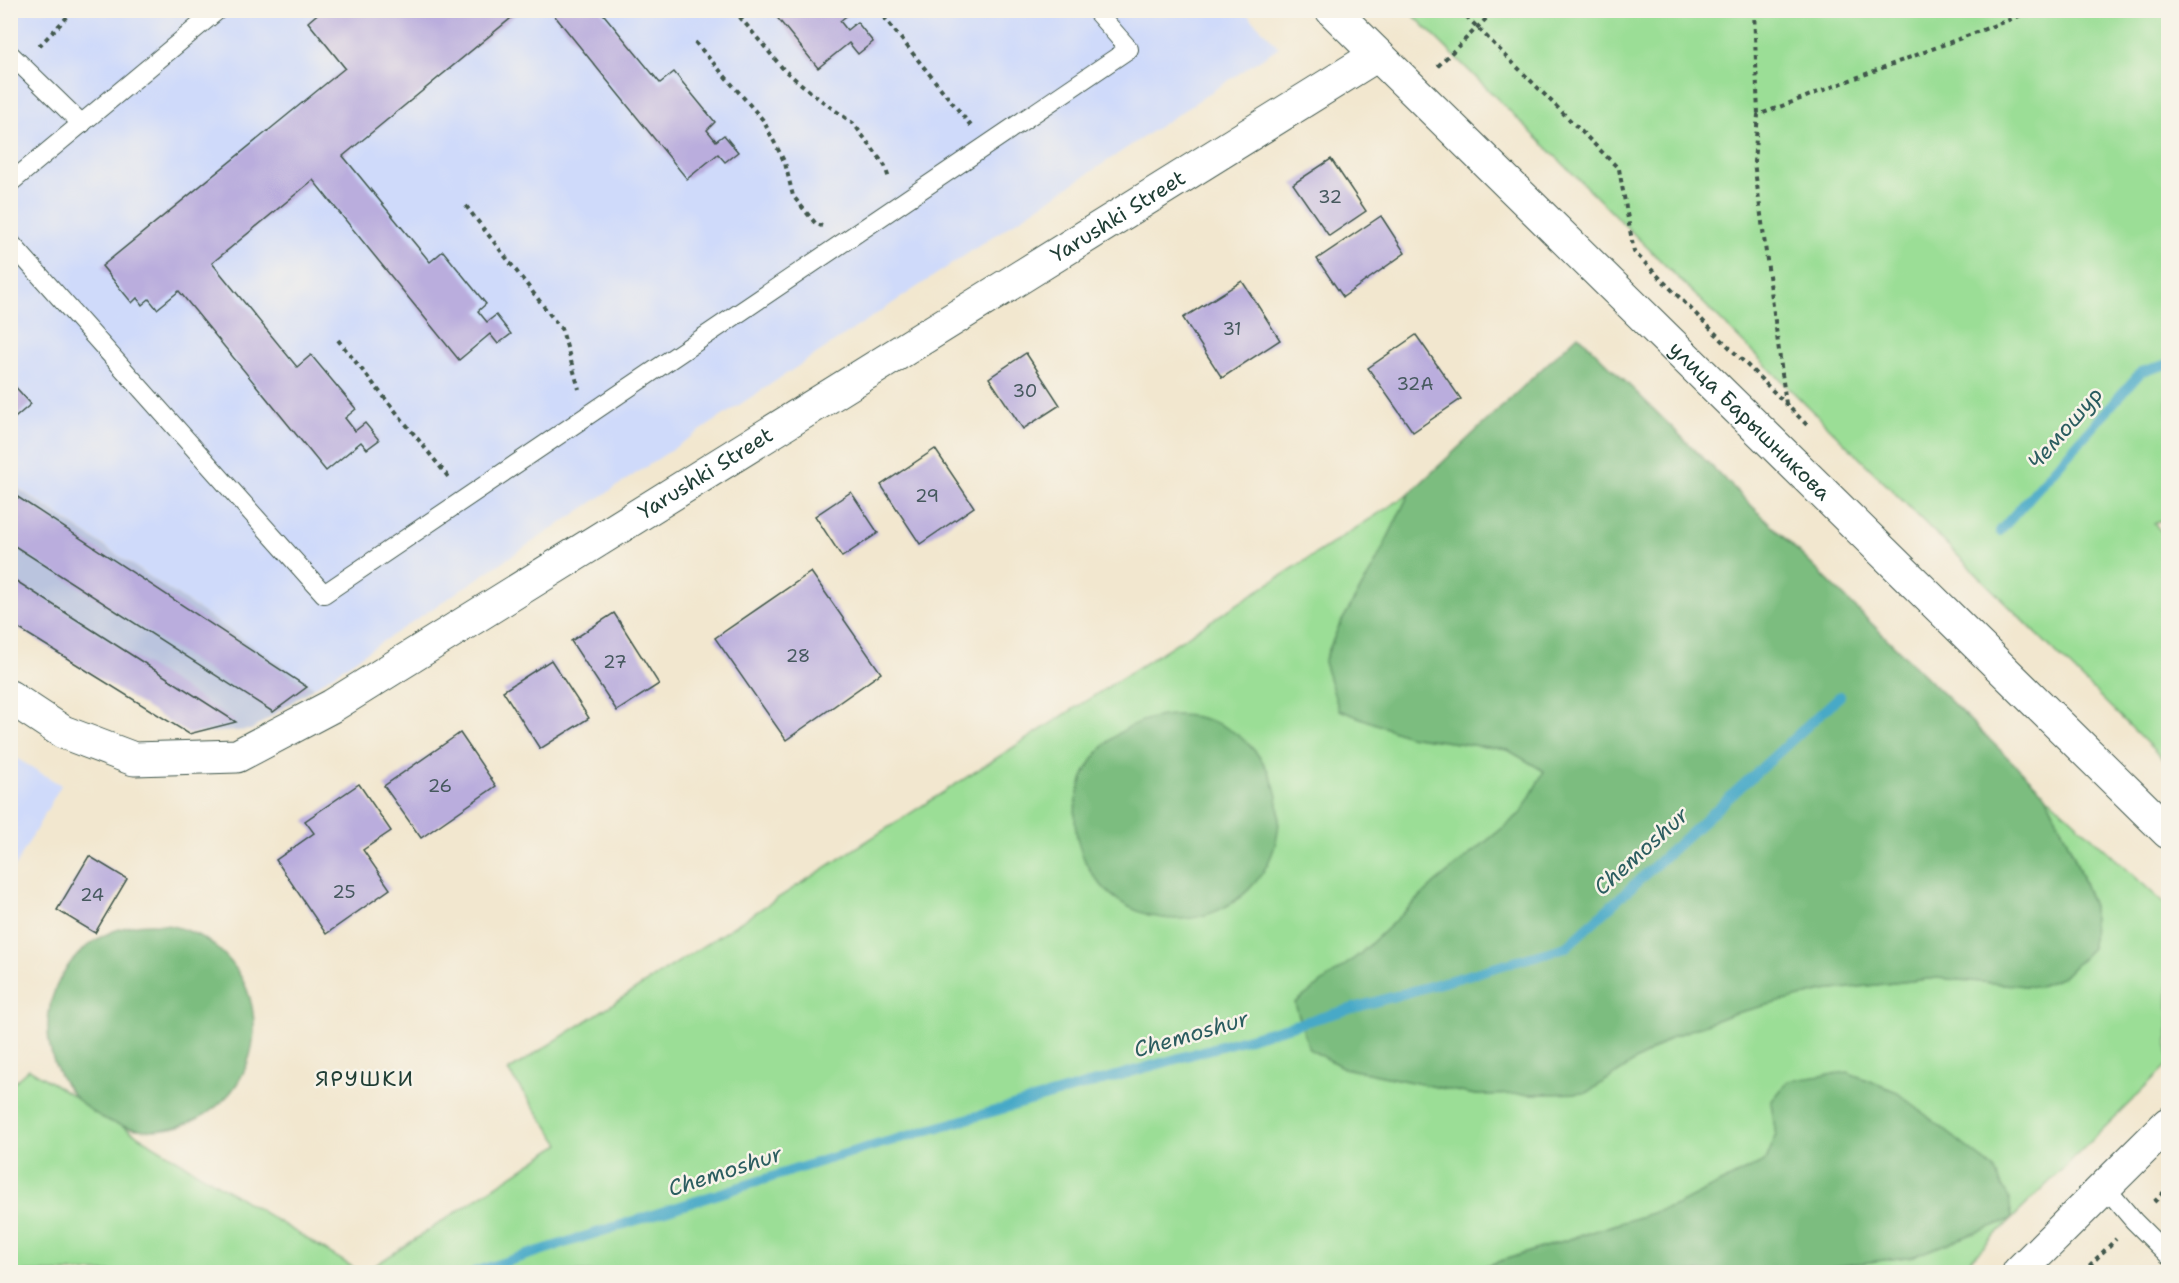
<svg xmlns="http://www.w3.org/2000/svg" width="2179" height="1283" font-family="'Shantell Sans',sans-serif">
<style>
.built{fill:#cfdafa}
.industrial{fill:#bac4de}
.green{fill:#9bde96;stroke:#5d8e65;stroke-width:1.5}
.forest{fill:#7cbd7f;stroke:#4e7d5a;stroke-width:1.5}
.lines{fill:none;stroke-linecap:round;stroke-linejoin:round}
.stream{stroke:#47a9c7;stroke-width:10}
.building{fill:#baaddd}
.service-casing{stroke:#3f564b;stroke-width:20}
.minor-casing{stroke:#3f564b;stroke-width:35}
.path{stroke:#3f564b;stroke-width:4;stroke-dasharray:4.5 4.5;stroke-linecap:butt}
.service{stroke:#fff;stroke-width:18}
.minor{stroke:#fff;stroke-width:33}
.labels{text-anchor:middle;dominant-baseline:central;stroke-width:5;stroke-linejoin:round;paint-order:stroke}
.number-label{font-size:18px;fill:#46595e}
.street-label{font-size:21px;fill:#1f3d34;stroke:#f7f3e8}
.water-label{font-size:22px;font-style:italic;fill:#2b5d60;stroke:#f7f3e8}
.neighbourhood-label{font-size:22px;letter-spacing:1.5px;fill:#1f3d34;stroke:#f7f3e8}
</style>
<rect width="100%" height="100%" fill="#f7f3e8"/>
<filter id="ink" filterUnits="userSpaceOnUse"><feTurbulence type="fractalNoise" baseFrequency=".0167" numOctaves="2"/><feDisplacementMap in="SourceGraphic" scale="12" xChannelSelector="R" yChannelSelector="G"/><feConvolveMatrix kernelMatrix="1 2 1 2 8 2 1 2 1" color-interpolation-filters="sRGB"/></filter>
<filter id="wash" filterUnits="userSpaceOnUse"><feTurbulence type="fractalNoise" baseFrequency=".008" numOctaves="4" result="noise"/><feDisplacementMap in="SourceGraphic" scale="24" xChannelSelector="R" yChannelSelector="G"/><feGaussianBlur stdDeviation="1.35" result="paint"/><feColorMatrix in="noise" values="0 0 0 0 0 0 0 0 0 0 0 0 0 0 0 0 0 1.4 0 .05"/><feComposite in="paint" operator="in"/></filter>
<g filter="url(#wash)">
<rect width="100%" height="100%" fill="#f2e7cf"/>
<g class="built">
<path d="M1243,10l36,37 -965,640 -303,-204 -1,-472z"/>
<path d="M11,755l50,30 -50,89z"/>
</g>
<path class="industrial" d="M10,483l304,204 -63,43 -62,4 -178,-111z"/>
<g class="green">
<path d="M1409,11h759v506l-14,7 14,14v226z"/>
<path d="M1409,494l-36,74 -34,58 -15,35 84,75 100,14 36,21 -23,42 -86,70 -75,71 -65,49 14,46 35,19 131,27 111,-2 86,-56 60,-23 91,-23 114,-13 101,9 25,-10 29,-29 1,-42 -20,-53 -27,-58 122,112v158l-210,207h-134l8,-5 82,-11 -143,-154 5,34 -10,24 -100,51 -53,14 -147,47h-1101l195,-128 -52,-73z"/>
<path d="M29,1069l332,203h-350l-1,-186z"/>
</g>
<g class="forest">
<path d="M1578,335l468,460 27,59 20,53 -1,41 -29,29 -26,10 -100,-9 -114,13 -91,23 -60,23 -85,56 -112,2 -131,-27 -35,-19 -14,-46 65,-49 75,-71 86,-70 23,-42 -36,-21 -100,-14 -69,-26 -15,-48 15,-36 34,-58 36,-74z"/>
<circle cx="1177" cy="817" r="102"/>
<circle cx="151" cy="1027" r="103"/>
<path d="M1847,1072l48,19 98,77 16,31 3,20 -98,37 -82,11 -8,5h-358l211,-67 89,-45 10,-24 -5,-34 17,-21z"/>
</g>
<g class="lines">
<g class="stream">
<path d="M2000,531l141,-159 27,-8"/>
<path d="M474,1272l357,-114 735,-211 274,-251"/>
</g>
</g>
<g id="blocks">
<g class="building">
<path d="M322,10h199l-178,146 87,106 13,-11 43,53 -8,7 9,11 9,-7 15,19 -13,10 -8,-10 -31,26 -146,-180 -101,83 85,104 14,-12 45,54 -11,9 10,13 10,-8 14,17 -12,9 -6,-7 -35,29 -147,-180 -22,18 -8,-10 -7,6 -5,-7 -5,5 -30,-37 243,-198 -37,-46z"/>
<path d="M550,10h50l60,73 14,-11 41,50 -8,8 9,11 8,-6 14,17 -13,10 -7,-8 -31,25z"/>
<path d="M771,10h77l2,3 -10,8 7,9 10,-8 16,20 -15,12 -9,-11 -31,25z"/>
<path d="M1331,159l35,52 -37,25 -36,-52z"/>
<path d="M1381,216l24,37 -62,44 -26,-38z"/>
<path d="M1242,281l38,59 -58,38 -39,-60z"/>
<path d="M1416,335l45,64 -48,33 -45,-64z"/>
<path d="M1026,353l34,52 -37,24 -34,-51z"/>
<path d="M10,381l21,23 -21,18z"/>
<path d="M935,449l39,58 -54,37 -39,-59z"/>
<path d="M10,492l297,195 -34,25 -263,-169z"/>
<path d="M851,492l27,41 -36,24 -27,-41z"/>
<path d="M811,572l70,101 -95,67 -71,-102z"/>
<path d="M10,577l226,145 -47,12 -179,-111z"/>
<path d="M614,613l45,71 -42,27 -46,-70z"/>
<path d="M551,660l38,58 -49,31 -37,-58z"/>
<path d="M460,733l36,53 -75,52 -37,-52z"/>
<path d="M359,784l32,47 -28,19 27,39 -64,45 -50,-74 38,-27 -9,-12z"/>
<path d="M89,856l38,23 -32,54 -38,-23z"/>
</g>
</g>
</g>
<g filter="url(#ink)">
<use href="#blocks" fill-opacity="0" stroke="#3f564b" stroke-width="1.5"/>
<g class="lines">
<defs>
<g id="service">
<path d="M10,54l72,70"/>
<path d="M10,183l208,-173"/>
<path d="M10,242l314,352 805,-545 -34,-39"/>
<path d="M2105,1187l29,34 34,34"/>
</g>
<g id="minor">
<path id="s1" d="M1332,10l836,822"/>
<path id="s2" d="M10,697l53,35 71,27 103,-3 95,-50 1045,-651"/>
<path d="M2019,1272l149,-148"/>
</g>
</defs>
<use href="#service" class="service-casing"/>
<use href="#minor" class="minor-casing"/>
<g class="path">
<path d="M734,10l50,60 34,28 36,26 31,42 4,13"/>
<path d="M878,10l93,116"/>
<path d="M1460,10l159,159 15,83 175,175"/>
<path d="M1754,10l4,105"/>
<path d="M695,42l68,78 22,43 8,33 23,28 6,2"/>
<path d="M39,46l35,-36"/>
<path d="M1438,66l57,-56"/>
<path d="M466,206l96,124 17,59"/>
<path d="M338,340l112,139"/>
<path d="M1786,404l-32,-242 4,-47 277,-105"/>
<path d="M2154,1202l14,-14"/>
<path d="M2083,1272l33,-33"/>
</g>
<use href="#service" class="service"/>
<use href="#minor" class="minor"/>
</g>
</g>
<g class="labels">
<g class="number-label">
<text x="1330" y="197">32</text>
<text x="1232" y="329">31</text>
<text x="1415" y="384">32А</text>
<text x="1025" y="391">30</text>
<text x="927" y="496">29</text>
<text x="798" y="656">28</text>
<text x="615" y="662">27</text>
<text x="440" y="786">26</text>
<text x="344" y="892">25</text>
<text x="92" y="895">24</text>
</g>
<g class="street-label">
<text stroke="none"><textPath href="#s2" startOffset="1276">Yarushki Street</textPath></text>
<text stroke="none"><textPath href="#s1" startOffset="586">улица Барышникова</textPath></text>
<text stroke="none"><textPath href="#s2" startOffset="790">Yarushki Street</textPath></text>
</g>
<g class="water-label">
<text transform="translate(2065 428) rotate(-49)">Чемошур</text>
<text transform="translate(1641 851) rotate(-42)">Chemoshur</text>
<text transform="translate(1191 1034) rotate(-16)">Chemoshur</text>
<text transform="translate(725 1171) rotate(-18)">Chemoshur</text>
</g>
<g class="neighbourhood-label">
<text x="365" y="1078">ЯРУШКИ</text>
</g>
</g>
<rect width="2179" height="1283" fill="none" stroke="#f7f3e8" stroke-width="36"/>
</svg>
